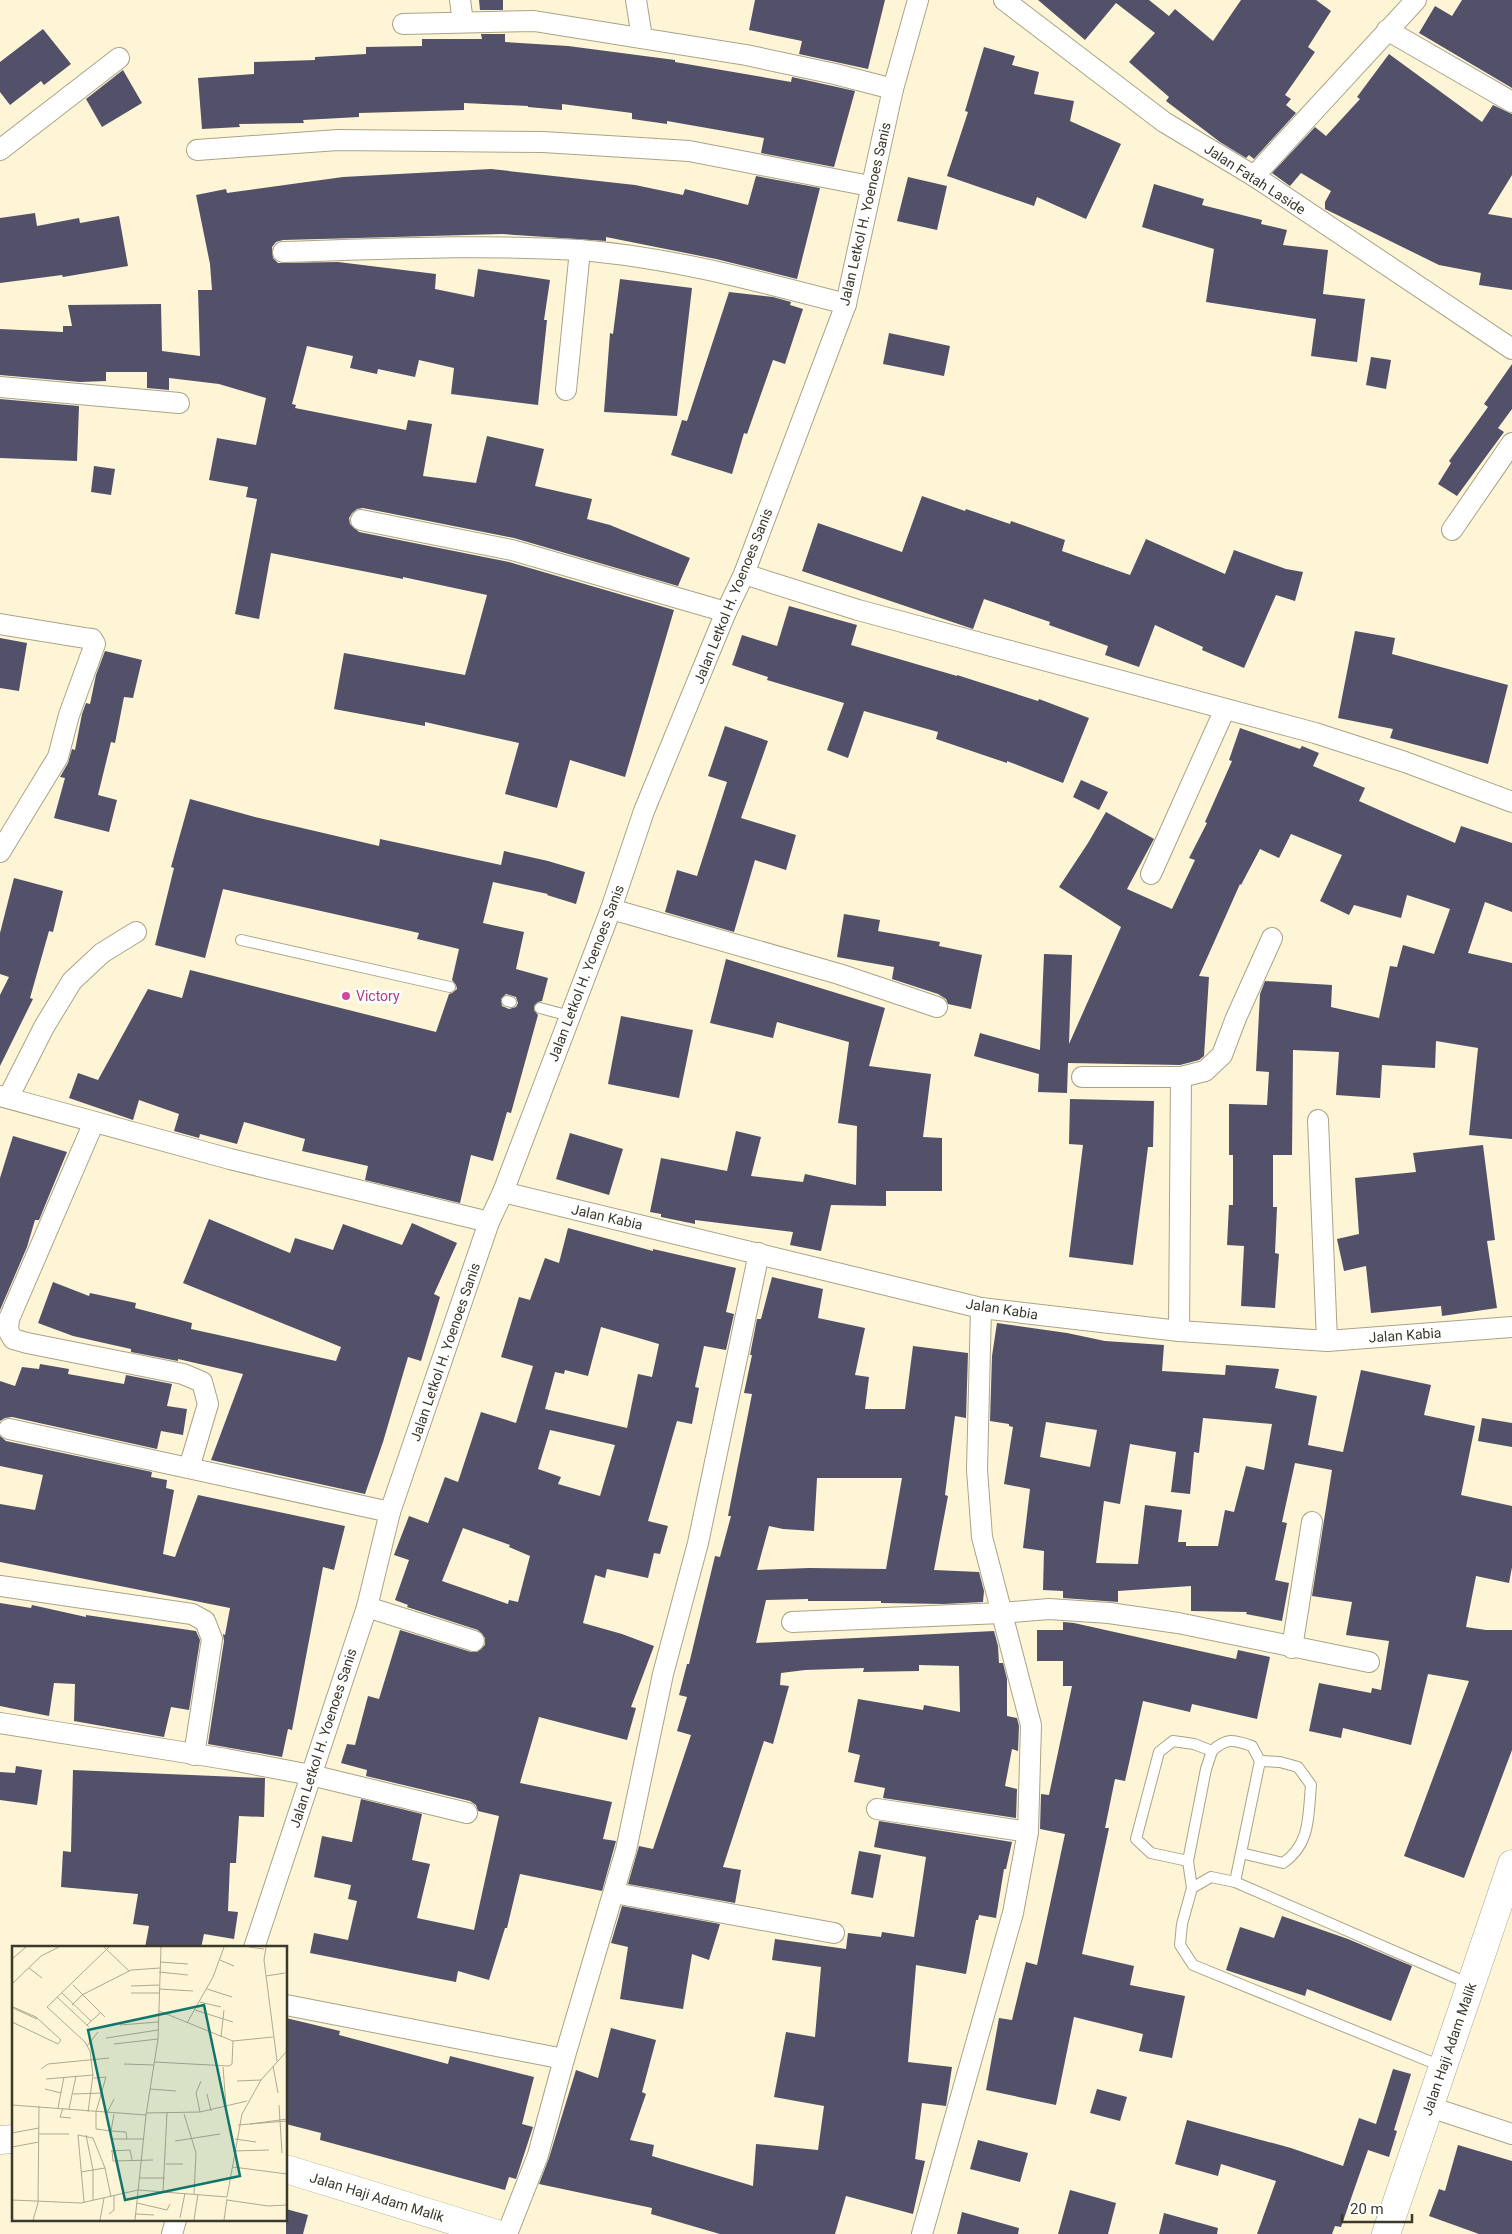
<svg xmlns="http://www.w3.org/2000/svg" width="1512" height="2234" font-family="Roboto,sans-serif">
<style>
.building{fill:#535069;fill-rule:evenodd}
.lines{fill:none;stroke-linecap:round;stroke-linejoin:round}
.service-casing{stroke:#aba387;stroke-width:12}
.minor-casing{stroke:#aba387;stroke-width:22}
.secondary-casing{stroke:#aba387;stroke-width:29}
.service{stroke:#fff;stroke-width:10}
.minor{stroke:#fff;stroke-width:20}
.secondary{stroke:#fff;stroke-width:28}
.hotel-dot{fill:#d1479c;stroke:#fff;stroke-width:2}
.labels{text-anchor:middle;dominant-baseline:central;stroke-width:5;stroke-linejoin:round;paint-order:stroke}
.street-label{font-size:14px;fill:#3b382c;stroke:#fff}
.hotel-label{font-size:14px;fill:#b23c85;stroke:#fff;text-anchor:start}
.inset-road{fill:none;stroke:#afa992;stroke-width:1}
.view{fill:#0f766e;fill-opacity:0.15;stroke:#0f766e;stroke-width:2.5}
.inset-edge{fill:none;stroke:#3b382c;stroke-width:2.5}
</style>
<rect width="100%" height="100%" fill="#fdf5d6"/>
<g class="building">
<path d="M479,0h24v10h-23z"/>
<path d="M755,0h130l-17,69 -69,-15 3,-13 -53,-11z"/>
<path d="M1038,0h111l20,16 6,-7 38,32 28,-41h75l15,11 -23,36 7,5 -30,43 6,4 -5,6 10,8 -42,46 -5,-4 -3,3 -26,-16 -54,-41 3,-4 -40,-35 26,-29 -39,-30 -31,37z"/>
<path d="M1462,0h50v88l-93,-55 16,-27 17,10z"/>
<path d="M43,29l28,35 -27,21 -3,-4 -31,24 -10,-13v-30z"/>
<path d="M481,34h24v8l63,4 107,14v2l116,20 1,-5 63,14 -21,76 -73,-14 3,-15 -97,-17v3l-35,-5v-6l-70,-9v6l-34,-3v-1l-64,-3v7l-105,3v4l-56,3 1,3 -65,1 1,3 -38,2 -4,-51 56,-4v-12l61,-2v-3l51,-3v-7l56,-1v-7h60z"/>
<path d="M984,47l31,9 -3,9 27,7 -5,22 40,7 -4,20 51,23 -35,75 -49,-22 -3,9 -87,-30 21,-64 -3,-1z"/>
<path d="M1389,54l93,68 11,-17 19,9v61l-24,39 24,4v72l-33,-5 2,-12 -42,-8 -114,-56v-7l6,-11 -30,-18 -11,13 -18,-13 43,-46 11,9 34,-37 -3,-2z"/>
<path d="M123,70l19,33 -40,24 -16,-28z"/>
<path d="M491,169l144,16 48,10 2,-6 63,16 8,-29 64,12 -23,91 -81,-20 -110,-22v4l-104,-7 -108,3 -111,3 -7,2 -4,5 1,11 5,5 60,-1 98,12 -1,15 39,8 4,-28 72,11 -6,40h3l-9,85 -87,-11 3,-26 -35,-8 -4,17 -37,-8 -1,5 -27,-6 3,-12 -46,-10 -15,58 4,1 -1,3 111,22 2,-10 24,4 -9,52 53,7 11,-47 57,13 -9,37 57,13 -5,20 23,6 80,33 -12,28 -164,-48 -151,-30 -6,1 -5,4 -3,5 1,6 9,8 150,30 165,48 -49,167 -55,-17 -13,48 -52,-14 14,-51 -94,-21v4l-91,-17 10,-56 121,22 22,-80 -84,-18v2l-132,-26 -12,66 -24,-5 22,-115 -11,-2 2,-10 -39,-7 8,-42 39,7 10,-47 -47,-14 -50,-6v12l-22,-2v-16h-41v9l-26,1 -80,-7v-46l63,3v-6h9l-4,-21 93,-1 1,47 38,5 -2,-66h14l-2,-26 -14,-69 30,-6 1,4 116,-16z"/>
<path d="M908,177l39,9 -10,44 -40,-9z"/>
<path d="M1154,184l50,15 -2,6 60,15 -1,4 26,6 -4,15 45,5 -5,44 42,5 -8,63 -46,-6 5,-37 -110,-17 8,-53 -72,-22z"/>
<path d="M35,213l2,13 42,-8 1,5 39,-7 9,50 -65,11 -1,-2 -62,8v-65z"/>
<path d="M620,279l72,9 -15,128 -73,-4 6,-79 3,1z"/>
<path d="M729,292l44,5 18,5 -1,3 13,4 -18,55 -12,-4 -26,74 -3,-1 -12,41 -61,-19 11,-35 5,1z"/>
<path d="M889,333l61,13 -6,30 -61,-12z"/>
<path d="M1371,357l20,3 -5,29 -20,-4z"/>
<path d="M1512,364v45l-14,19 6,4 -47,64 -19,-12 13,-21 -2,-2 39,-54 -4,-3z"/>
<path d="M0,399l79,7 -2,55 -77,-3z"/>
<path d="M94,466l21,3 -4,26 -20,-3z"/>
<path d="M922,496l43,15 1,-2 44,15 1,-3 54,19 -3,11 68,24 16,-36 79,35 9,-24 52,19 17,3 -8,29 -19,-6 -32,73 -42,-18 1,-3 -48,-22 -16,42 -34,-12 3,-9 -59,-21 1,-3 -66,-23 -11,30 -171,-58 16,-48 84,29z"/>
<path d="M789,606l68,19 -6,20 106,31v-1l81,26 1,-2 50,19 -26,65 -56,-22v2l-71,-24 2,-7 -74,-21 -16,47 -21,-8 17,-47 -77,-23 1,-3 -36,-12 10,-30 35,11z"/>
<path d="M1355,631l40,7 -3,16 116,31 -20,79 -98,-26 3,-9 -55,-11z"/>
<path d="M0,638l27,5 -8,48 -19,-3z"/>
<path d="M105,651l37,9 -9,38 -9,-1 -9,46 -4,-1 -13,53 19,5 -8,32 -55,-14 11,-40 -5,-1 8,-14 4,-14 3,1 7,-36 4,-11 4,1 6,-29z"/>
<path d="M725,726l43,15 -27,77 55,17 -10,35 -31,-10 -21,72 -69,-20 12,-42 20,6 30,-94 -19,-6z"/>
<path d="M1240,728l60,21 2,-3 17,7 -6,13 52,22 -6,13 54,24 42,18 6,-17 51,17v69l-27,-10 -17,51 44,10v176l-43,-4 9,-87 -42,-7 -1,27 -53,-3 -2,33 -44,-3 3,-43 -46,-2 -1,105h-19v52h4l-2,46 4,1 -4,54 -34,-2 3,-60 -17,-1 2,-40h4v-50h-4v-51l38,1 2,-33 -13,-1 4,-77 5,-13 67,4 -1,22 48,11 11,-52 7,1 6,-22 31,9 16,-45 -43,-14 -6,23 -47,-13 -5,10 -29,-14 22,-46 -51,-21 -12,24 -19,-9 -19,36 -1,-1 -41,92 10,1 -5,79 -5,4 -19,5 -112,-2 -1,30 -29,-1 1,-18 -65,-18 6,-23 60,17 4,-96 28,1 -3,89 52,-117 -62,-40 29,-44 18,-31 48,27 -27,50 45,20 23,-49 -6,-2 18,-35 -2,-1 27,-61 -3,-1z"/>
<path d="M1081,780l27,12 -9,18 -26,-13z"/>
<path d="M190,799l65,18 124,29 1,-7 121,26 3,-14 44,10 37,11 -9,32 -29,-9 1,-1 -55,-12 -10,41 41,9 -8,37 32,9 -6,23 -4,1 -4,4v4l4,5 -27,98 -4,-1 -14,49 -22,-6 -11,48 -95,-23 3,-14 -66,-15 3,-12 -61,-17 -7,22 -37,-10 -1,4 -25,-7 5,-17 -40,-14 -6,20 -64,-22 9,-25 20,7 50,-91 34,9 8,-28 246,62 13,-38 3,-1 5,-4 -1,-4 -4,-5 7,-31 -42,-10 2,-6 -196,-44 -18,69 -50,-13 19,-77 -3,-1zM506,994l10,3 2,6 -2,4 -7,2 -7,-3 -1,-7z"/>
<path d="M14,878l49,13 -10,41 -4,-1 -19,67 3,1 -33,67v-71l9,-18 -9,-3v-41z"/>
<path d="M844,914l36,6 -2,11 62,11 -1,4 43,9 -11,54 -23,-5 -2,-5 -8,-5 -46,-15 2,-12 -57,-10z"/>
<path d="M726,959l159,49 -16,58 62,8 -8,63 19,1v53h-56v15l-55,-1 -10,46 -31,-6 3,-13 -98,-12v4l-34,-7v-3l-11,-2 11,-54 66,13 9,-40 25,6 -10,39 52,6 2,-8 51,11 1,-59 -19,-3 11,-81 -72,-20 -4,16 -63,-15z"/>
<path d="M621,1016l72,14 -14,68 -71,-14z"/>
<path d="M1070,1099l84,2 -1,46h-5l-15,118 -64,-8 14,-112 -14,-1z"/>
<path d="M570,1133l53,16 -14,46 -53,-16z"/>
<path d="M13,1136l54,16 -28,68h-4l-8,27 -27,63v-132z"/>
<path d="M1483,1145l12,95 -8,1 10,67 -55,8 -1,-10 -70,7 -5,-47 -22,5 -7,-32 22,-5 -4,-56 61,-6 -3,-19z"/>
<path d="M209,1219l81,34 5,-15 38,12 10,-26 59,21 10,-22 45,20 -23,51 6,3 -19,64 -13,-4 -25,85 -18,52 -154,-34 32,-86 -65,-15v2l-47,-9v-3l-58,-13 -35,-13 15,-41 36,14 1,-3 46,10 -1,5 57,15 -1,6 145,32 5,-14 -158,-64z"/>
<path d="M568,1228l85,23v-2l83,19 -10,44 8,2 -8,36 -22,-4 -9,41 4,1 -7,36 -15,-3 -29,100 20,5 -8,28 -6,-1 -6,25 -41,-9 -2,9 -10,-3 -12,48 39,11 32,12 -23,61 5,1 -9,32 -88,-23 -19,66 92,19 -9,37 13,2 -14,50 -82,-17 -13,54h-2l-16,52 -31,-9 -2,11 -146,-29 4,-20 34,7 9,-39 -9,-2 3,-14 -37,-8 8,-41 30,6 9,-43 61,15 -10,46 18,4 -13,54 57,12 25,-114 -21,-5 -2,-6 -6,-4 -104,-25 1,-6 -26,-7 6,-19 8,1 13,-49 11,3 21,-69 71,22h6l8,-7v-7l-7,-8 -71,-23 1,-2 -13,-5 14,-40 -15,-5 15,-39 19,7 17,-46 13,5 23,-70 35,11 17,-57 -32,-9 18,-60 11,3 15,-42 14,5zM601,1327l58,17 -7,33 -14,-3 -11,54 -82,-19 10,-37 9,2 1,-4 23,6zM550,1430l65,15 -15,51 -42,-12 3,-7 -23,-8zM463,1528l47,17 -1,2 21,9 -12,46 -9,-2 -1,4 -66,-23z"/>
<path d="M772,1277l51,12 -5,29 47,10 -10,47 14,2 -4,32h40l8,-63 55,7 -2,65 -11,-2 -10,79 3,1 -14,74 45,2 5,19 -1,11 -39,2 -63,-1v-2h-73v-2l-42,1 -10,43 238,-12 4,15 1,17h4l4,16v37l10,2 2,8 -1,25 -6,-2 -7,37 12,3 -1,29 -133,-20 2,-10 -31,-6 6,-27 -12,-3 10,-53 65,11 1,-5 36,7 -1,-46 -40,-1v6l-56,1 1,-4 -59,2 -24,3 -1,12 9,1 -16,58 -9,-3 -41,126 18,3 -6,33 -107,-19 11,-38 14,3 38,-114 -14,-4 10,-34 -8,-2 8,-31h2l26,-108 5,1 11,-41h-3l24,-122 -8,-1 8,-38h-2l7,-36h4zM817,1478h85l-16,91 -77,-1 -52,2 12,-44 14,3 31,2z"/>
<path d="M997,1323l70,10 38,8 59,4 -2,26 63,4 1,-10 53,4 -4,19 42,8 -9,49 35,7 18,-82 70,15 -7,30 51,11 -14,69 51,11v61l-3,16 -33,-7 -10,51 20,3h26v120l-48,128 -60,-22 65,-175 -41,-7 -17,71 -68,-17 -2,10 -32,-7 10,-48 52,10 1,-5 9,2 8,-49 -43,-6 6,-33 -40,-6 20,-126 -37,-7 -13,59 5,1 -12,57 14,3 -7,38 -36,-7 1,-2 -56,-1v-25l-73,5v11l-55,-4v-7l-20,-1 1,-39 -21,-3 7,-59 -26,-5 9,-57 -4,-1v-2l-19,-3 2,-65zM1203,1418l69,6 -8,46 -18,-4 -12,46 -9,-2 -7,36h-32v-4h-8l4,-32 -37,-5 -7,59 -42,-1 8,-62 16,3 10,-60 46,8 -5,40 19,2 4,-42 5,1zM1046,1422l51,8 -7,37 -50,-10z"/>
<path d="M40,1364l29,5 -1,5 56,10 2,-9 46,9 -5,22 20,3 -4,26 -22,-4 -4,18 -145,-32 -7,1 -5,3v-40l15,5 7,-19 17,2z"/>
<path d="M1482,1418l30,5v24l-34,-6z"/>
<path d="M0,1436l6,5 146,31 -1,5 16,3 -1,8 8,2 -11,64 12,3 23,-62 147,31 -11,44 -11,-3 -31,163 -4,-1 -6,28 -74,-13 16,-103 -1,-7 2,1 5,-27 -230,-46v-58l35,6 8,-35 -43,-9z"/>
<path d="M0,1603l31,5 1,-3 54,12v-2l110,16 4,9 -11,70 -18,-3 -7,30 -90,-16 1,-37 -21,-1 -5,33 -49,-10z"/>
<path d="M1063,1622l11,1 162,36 2,-9 32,7 -13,62 -65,-15 -2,8 -47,-11 -18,80 -10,-2 -10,49h4l-27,126 52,12 -4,19 55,11 -13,62 -33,-7 4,-17 -69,-17 -18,88 -70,-15 13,-72 13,2 14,-58 11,3 28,-131 -25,-5 1,-35 8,1 23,-109h-9v-25h-26v-31h26z"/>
<path d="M16,1766l26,4 -5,35 -37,-5v-28l15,1z"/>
<path d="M73,1770l192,8 -1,39 -25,-1 -3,47h-6l-2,48 10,1 -4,27 -30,-5 -3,14h-56l4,-22 -16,-2 5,-30 -77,-7 2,-36 8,1z"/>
<path d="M879,1821l133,21 -6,27h-2l-8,49 -17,-3 -1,5h-2l-10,54 -50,-9 -8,97 44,5 -6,39 -24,-3 -7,56 10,2 -12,53 -67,-18 -11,38h-115l-69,-20 1,-6 -113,-24 10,-26 27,-88 22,8 13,-50 45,12 -14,52 4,2 -16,46 24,5 -2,11 101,30 3,-42 62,6 6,-44 -50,-9 12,-65 29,5 6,-70 -49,-7 3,-21 71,10 2,-16 33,4 1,-5 32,5 12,-80 -52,-10z"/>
<path d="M859,1851l22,4 -8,43 -22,-4z"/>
<path d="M622,1906l98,18 -11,36 -17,-6 -9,55 -63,-10 8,-52 -17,-4z"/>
<path d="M1282,1916l66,23 64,27 -21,55 -84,-32 -2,7 -79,-26 14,-43 34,11z"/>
<path d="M286,2018l54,13 -1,4 109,29 2,-8 84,21 -12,47 11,3 -17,52 -7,-2 -4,13 -185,-50 1,-7 -35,-9z"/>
<path d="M1393,2069l18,5 -17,56 3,1 -8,26 -21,-7 -27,77 -6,-1 -3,8h-75l19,-53 -55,-17 -3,12 -43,-12 12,-44 104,28 52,18 16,-48 17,6z"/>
<path d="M1097,2089l30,8 -7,24 -30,-8z"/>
<path d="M978,2140l50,13 -8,29 -50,-13z"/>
<path d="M1458,2145l54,16v73h-33l-50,-18 10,-27 6,2z"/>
<path d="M1070,2190l46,13 -8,31h-50z"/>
<path d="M286,2209l22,6 -5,19h-17z"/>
<path d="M962,2212l57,16 -1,6h-61z"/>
<path d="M1164,2213l54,15 -1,6h-58z"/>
</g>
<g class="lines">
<defs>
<g id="service">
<path d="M241,940l209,47"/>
<path d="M507,1001l4,1"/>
<path d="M540,1008l30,8"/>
<path d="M1212,1751c15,-14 22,-11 40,-5l8,15"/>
<path d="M1188,1861l-37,-8 -15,-14 23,-87 14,-11 21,3 18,7 -6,18 -18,92 4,27"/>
<path d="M1235,1882l25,-121 20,1 18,5 13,18c-3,31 0,59 -28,78l-42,-10"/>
<path d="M1441,2066l-248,-101 -13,-20 2,-21 10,-36 19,-11 24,5 235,102"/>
</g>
<g id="minor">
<path d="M460,0l3,22"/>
<path d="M636,0l6,38"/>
<path d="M1004,0l160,122 90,54 258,173"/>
<path d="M403,24l131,-3 212,34 89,19 58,15"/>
<path d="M1387,30l125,72"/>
<path d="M0,150l119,-92"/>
<path d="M197,150l141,-10 205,2 146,9 181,35"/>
<path d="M1254,176l162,-176"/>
<path d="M283,252c99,-3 197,-8 296,-2 90,7 179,31 267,54"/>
<path d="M0,387l179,16"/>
<path d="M566,390l14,-140"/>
<path d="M361,520l151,30 214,62"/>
<path d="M1452,530l60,-87"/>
<path d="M744,574l114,36 457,123 90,29 107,40"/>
<path d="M0,624l85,14 7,1 3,5 -26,71 -11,42 -58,95"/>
<path d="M1151,874l74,-165"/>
<path d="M611,909l228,65 98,33"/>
<path d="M1082,1077h99l24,-6 17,-16 14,-37 36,-80"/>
<path d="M0,1096l230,63 259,63"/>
<path d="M8,1098l36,-71 28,-46 30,-28 34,-21"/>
<path d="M1318,1120l9,221"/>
<path d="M94,1122l-85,197 -1,11 5,9 14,4 156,31 19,8 6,22 -19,64"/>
<path d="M503,1192l478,116 198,23 148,10 185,-14"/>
<path d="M1179,1331l2,-254"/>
<path d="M9,1429l381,83"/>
<path d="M0,1586l192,28 13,7 7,18 -18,116"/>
<path d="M367,1607l107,34"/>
<path d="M792,1622l209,-9 48,-4 60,4 69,10 191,39"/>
<path d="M1292,1648l20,-126"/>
<path d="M0,1723l226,36 85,16 156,38"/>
<path d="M877,1809l151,23"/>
<path d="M614,1893l220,40"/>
<path d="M254,1948l113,-341 23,-95 99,-290 14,-30 108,-283 33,-98 82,-199 18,-38 102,-270 47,-215 25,-89"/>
<path d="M286,2005l278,54"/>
<path d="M1430,2107l82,27"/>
<path d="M172,2234l4,-14"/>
<path d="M507,2234l31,-79 26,-96 62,-209 37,-176 35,-131 61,-290"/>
<path d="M922,2234l91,-321 15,-81 3,-107 -49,-188 -5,-67 4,-162"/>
</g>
<g id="secondary">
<path d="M0,2140l14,-1"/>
<path d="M286,2169l211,65"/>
<path d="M1386,2234l126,-370"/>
</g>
</defs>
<use href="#service" class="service-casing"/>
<use href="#minor" class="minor-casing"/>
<use href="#secondary" class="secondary-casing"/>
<use href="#service" class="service"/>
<use href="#minor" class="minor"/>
<use href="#secondary" class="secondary"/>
</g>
<circle class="hotel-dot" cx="346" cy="996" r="5"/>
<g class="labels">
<g class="street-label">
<text transform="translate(1255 179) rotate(33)">Jalan Fatah Laside</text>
<text transform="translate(865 214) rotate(-77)">Jalan Letkol H. Yoenoes Sanis</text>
<text transform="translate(733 596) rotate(-68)">Jalan Letkol H. Yoenoes Sanis</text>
<text transform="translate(586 973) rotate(-69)">Jalan Letkol H. Yoenoes Sanis</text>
<text transform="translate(607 1217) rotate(13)">Jalan Kabia</text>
<text transform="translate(1002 1309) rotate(9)">Jalan Kabia</text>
<text transform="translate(1405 1335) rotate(-4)">Jalan Kabia</text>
<text transform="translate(445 1352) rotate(-71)">Jalan Letkol H. Yoenoes Sanis</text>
<text transform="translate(323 1738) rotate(-72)">Jalan Letkol H. Yoenoes Sanis</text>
<text transform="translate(1449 2049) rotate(-71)">Jalan Haji Adam Malik</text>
<text transform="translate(377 2197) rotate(17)">Jalan Haji Adam Malik</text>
</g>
<g class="hotel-label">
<text x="356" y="996">Victory</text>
</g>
</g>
<g transform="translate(12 1946)">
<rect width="275" height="275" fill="#fdf5d6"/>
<path class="inset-road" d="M92,1l25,24M237,1l15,2M254,1l-2,13 13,101M0,13l14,-12M208,14l14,6M148,16l28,2M17,22l13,10M147,26l29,3M254,30l19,-3M0,38l29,-28 18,-9M61,39l32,32M119,40l28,-1M147,43l34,2M195,43l25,8M50,47l29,28M119,47h28M45,51l32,30M188,56l21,5M60,59l10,-10 49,-25 29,-2M1,62l24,11M183,64l38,12M147,65l74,30 40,-4M0,76l46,22 3,-4 -25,-23 -23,-10M175,77l26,-46 11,-30M75,79l13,-12M108,79l38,-3M209,91l3,-27M94,92l52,-8M102,98l44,-5M75,100l11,-14M142,116l75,4 3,-2 1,-23M112,118l30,1M261,120l5,27M211,121l3,39M29,123l7,-5 61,-6M82,132l12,-1 -10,35v17l15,2M34,133l47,-4M225,135l24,-1M33,143l16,4M138,143l26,2M61,148l30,-1M195,148l4,17M0,159l134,10M267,159l3,48M46,162l6,-31M51,162l-3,9 11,1M57,163l7,-33M76,166l5,-37 -3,-24 -5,-9 -38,-35 62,-60M188,166l-4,-19 5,-12M95,167l7,-14M134,167l54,-1 47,-11M102,168l-3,17 15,1 1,7M172,168l12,39 -2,41M238,178l37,-5M226,179l49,-4M0,187l27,-5M27,188h30M74,189l7,35v30M100,193h31M223,193l21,3M163,195l45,-7M0,201l27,-5M100,204l1,11 40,-1M99,205l19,-1 2,10M221,205l36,-1M154,218h17M221,221l54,7M69,226l24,-4M127,232h26M151,245l4,-78M0,254l69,3 57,-13 89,7 15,-83 19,-34 26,-29M215,254l41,6 19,-1M72,256l-6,-67 15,3 12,30 6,29M125,257l30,7 3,-6M97,268l5,-4v-14M124,268l18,1M168,272l5,-25M21,274l5,-17 1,-97M88,274l4,-22M123,274l11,-105 12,-76 3,-92M182,274l4,-26M212,274l3,-21"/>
<path class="view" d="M192,59l36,171 -115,24 -37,-170z"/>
<rect width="275" height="275" class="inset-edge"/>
</g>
<path d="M1342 2214v8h70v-8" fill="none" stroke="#3b382c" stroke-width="2.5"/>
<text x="1350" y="2214" font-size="15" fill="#3b382c" stroke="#ffffff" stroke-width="4" paint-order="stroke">20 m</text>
</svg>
